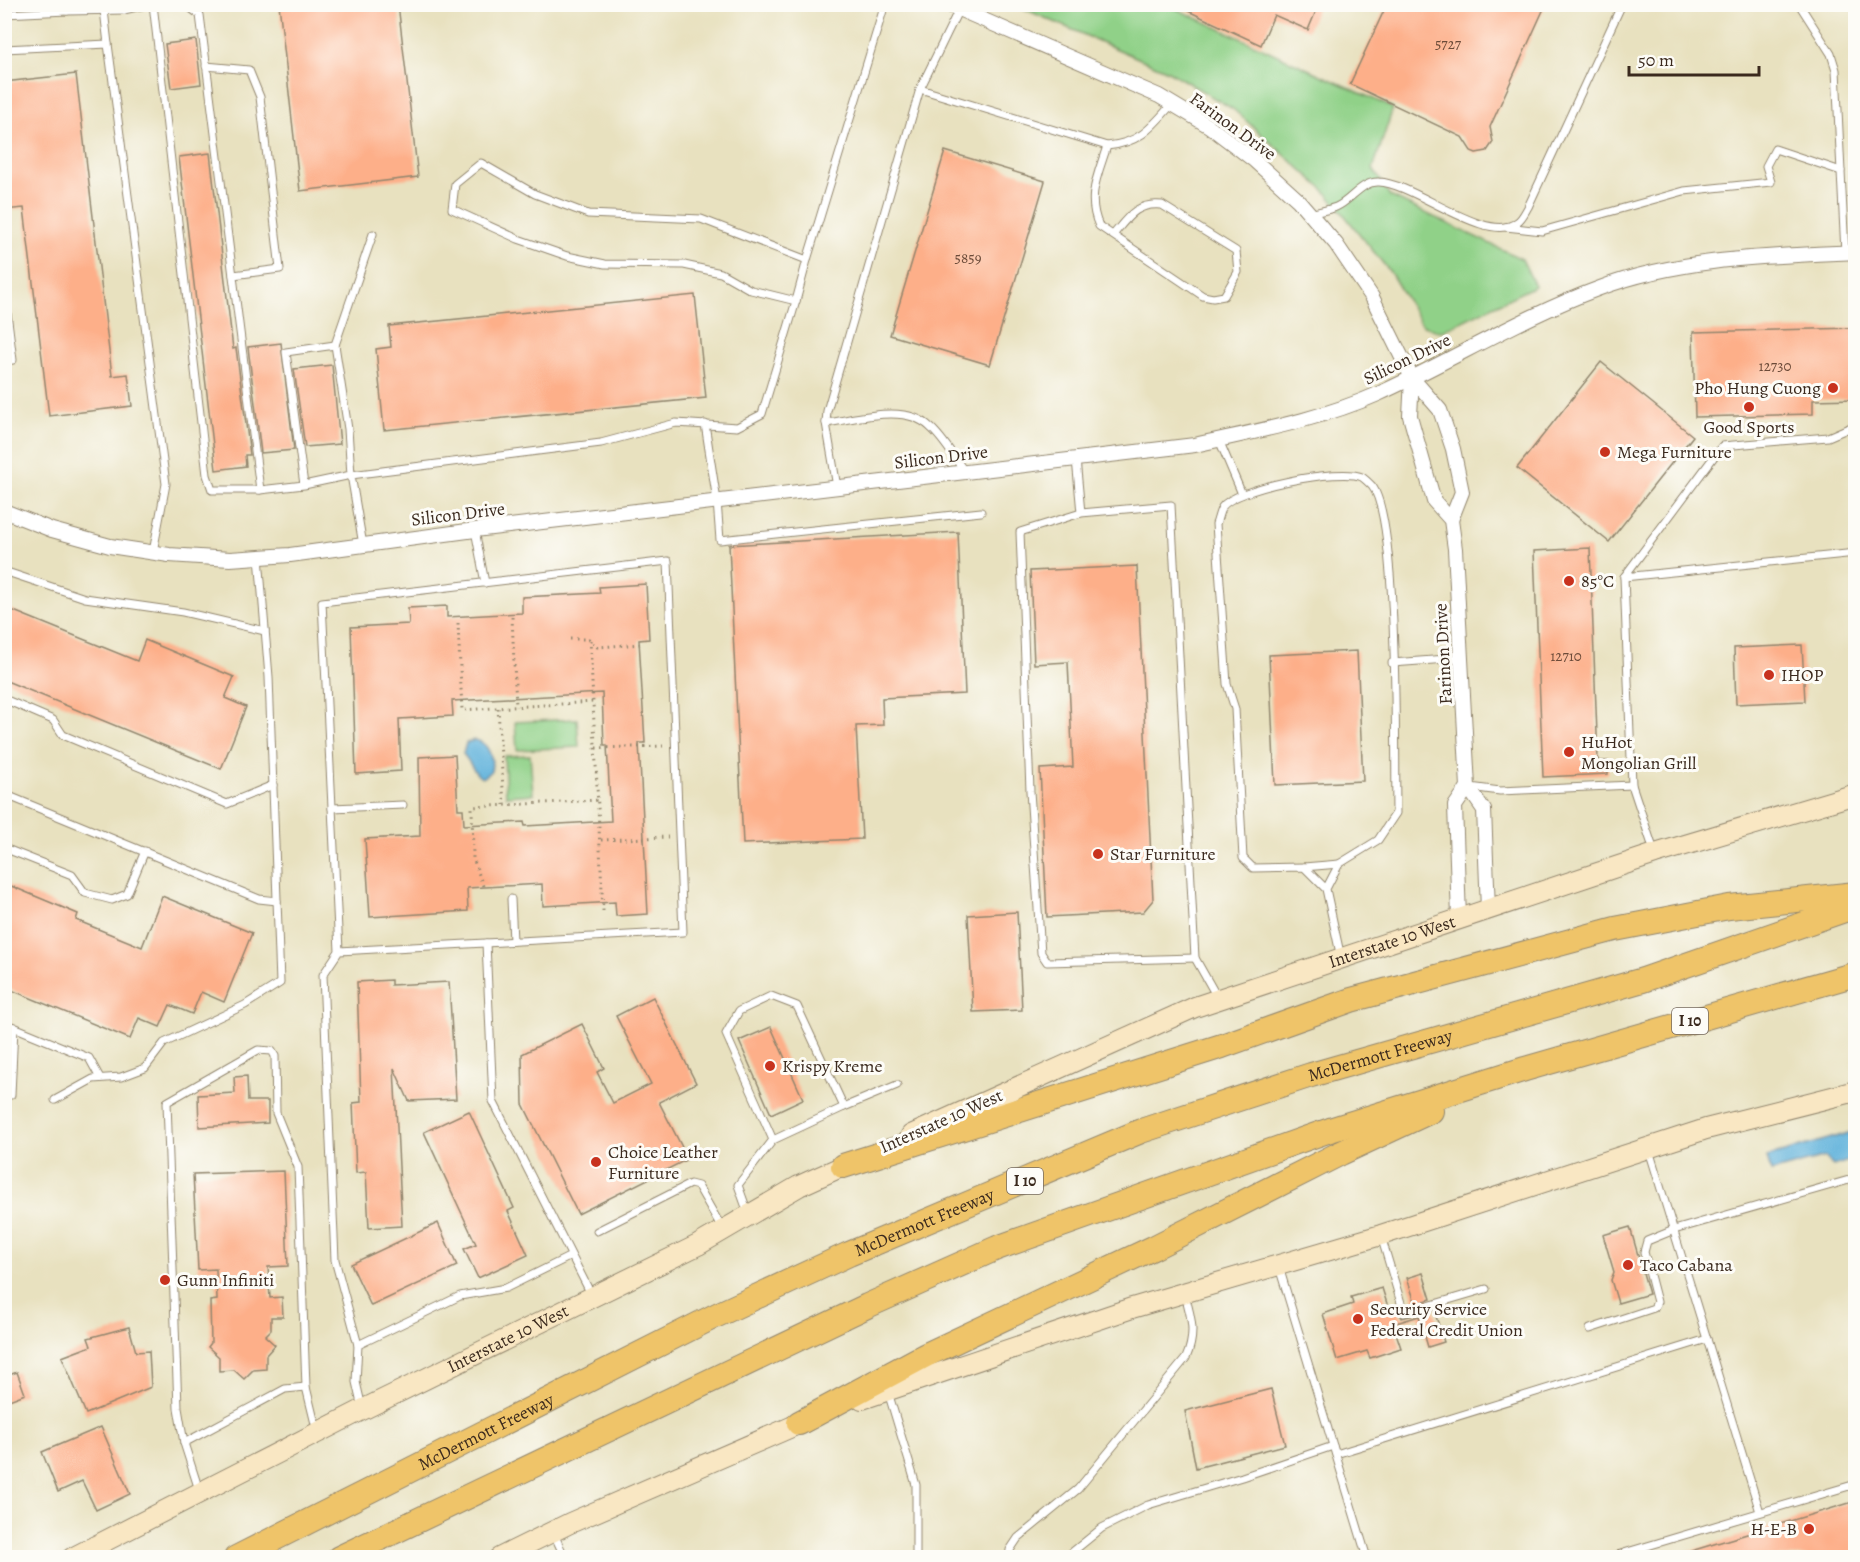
<svg xmlns="http://www.w3.org/2000/svg" width="1860" height="1562" font-family="Alegreya,serif">
<style>
.green{fill:#90d188;stroke:#667e53;stroke-width:1.5}
.water{fill:#60b2db;stroke:#4e6e7c;stroke-width:1.5}
.building{fill:#fdaf89}
.lines{fill:none;stroke-linecap:round;stroke-linejoin:round}
.lane-casing{stroke:#92866e;stroke-width:9}
.street-casing{stroke:#92866e;stroke-width:16}
.secondary-casing{stroke:#92866e;stroke-width:22}
.highway-casing{stroke:#92866e;stroke-width:26}
.path{stroke:#92866e;stroke-width:3;stroke-dasharray:1.5 4.5;stroke-linecap:butt}
.lane{stroke:#fff;stroke-width:7}
.street{stroke:#fff;stroke-width:14}
.secondary{stroke:#f9e7c3;stroke-width:20}
.highway{stroke:#efc469;stroke-width:24}
.poi-dot{fill:#c8321e;stroke:#fdfcf7;stroke-width:2}
.labels{text-anchor:middle;dominant-baseline:central;stroke-width:6;stroke-linejoin:round;paint-order:stroke}
.number-label{font-size:15px;fill:#6c4b39}
.shield{fill:#fdfcf7;stroke:#75695f;stroke-width:1.5}
.shield-label{font-size:16px;font-weight:bold;fill:#3b2a1e}
.street-label{font-size:18px;fill:#3b2a1e;stroke:#fdfcf7}
.poi-label{font-size:18px;fill:#3b2a1e;stroke:#fdfcf7;text-anchor:start}
</style>
<rect width="100%" height="100%" fill="#fdfcf7"/>
<filter id="ink" filterUnits="userSpaceOnUse"><feTurbulence type="fractalNoise" baseFrequency=".0167" numOctaves="2"/><feDisplacementMap in="SourceGraphic" scale="12" xChannelSelector="R" yChannelSelector="G"/><feConvolveMatrix kernelMatrix="1 2 1 2 8 2 1 2 1" color-interpolation-filters="sRGB"/></filter>
<filter id="wash" filterUnits="userSpaceOnUse"><feTurbulence type="fractalNoise" baseFrequency=".008" numOctaves="4" result="noise"/><feDisplacementMap in="SourceGraphic" scale="24" xChannelSelector="R" yChannelSelector="G"/><feGaussianBlur stdDeviation="1.35" result="paint"/><feColorMatrix in="noise" values="0 0 0 0 0 0 0 0 0 0 0 0 0 0 0 0 0 1.4 0 .05"/><feComposite in="paint" operator="in"/></filter>
<g filter="url(#wash)">
<rect width="100%" height="100%" fill="#e8e1bf"/>
<g class="green">
<path d="M1015,5h153l225,103 -20,61 17,27 132,63 13,27 -95,46 -18,-7 -32,-53 -65,-81 -92,-82 -65,-38z"/>
<path d="M577,719l2,28 -62,3 -2,-28z"/>
<path d="M530,755l3,39 -27,2 -2,-40z"/>
</g>
<g class="water">
<path d="M474,740c14,1 20,18 17,31l-9,7c-7,-2 -12,-17 -19,-24l3,-11z"/>
<path d="M1855,1131v28l-22,7 -8,-9 -54,15 -4,-15z"/>
</g>
<g id="blocks">
<g class="building">
<path d="M279,4h119l20,173 -118,14z"/>
<path d="M1173,4h146l-11,26 -34,-15 -13,30z"/>
<path d="M1387,4h159l-56,123 3,15 -6,9 -11,2 -5,-2 -9,-14 -112,-53z"/>
<path d="M196,40l5,44 -30,4 -6,-44z"/>
<path d="M76,74l36,302 16,-2 4,32 -83,10 -25,-208 -20,2v-128z"/>
<path d="M945,151l100,30 -55,184 -100,-30z"/>
<path d="M210,153l23,196 3,-1 14,107h-5l1,11 -30,4 -37,-313z"/>
<path d="M695,295l11,103 -322,32 -8,-81 15,-2 -2,-21z"/>
<path d="M1856,328v71l-43,1v14l-118,3 -2,-85z"/>
<path d="M281,343l13,107 -33,3 -13,-106z"/>
<path d="M1601,362l92,74 -84,106 -92,-74z"/>
<path d="M332,365l8,79 -35,3 -11,-78z"/>
<path d="M958,532l7,162 -83,4 1,27 -27,1 6,113 -119,5 -14,-299z"/>
<path d="M1590,548l8,213h10v13l-65,3 -9,-226z"/>
<path d="M1137,566l16,334 -10,12 -96,5 -7,-148 33,-2 -5,-105 -34,2 -4,-93z"/>
<path d="M646,584l3,55 -10,1 6,103h-6l9,171 -32,2 -1,-14 -72,4 -1,-22 -75,4 1,23 -98,6 -5,-78 55,-3 -1,-79 36,-2 3,54h5l1,16 60,-3 1,4 86,-5 -4,-76h-3l-2,-52 -150,8 1,15 -54,3 2,52 -45,3 -5,-147 58,-3 -1,-16 39,-2v11l75,-4v-16l78,-4 -1,-6z"/>
<path d="M4,607l133,54 8,-21 89,37 -9,21 21,9 -25,62 -217,-89z"/>
<path d="M1802,645l3,56 -69,3 -2,-56z"/>
<path d="M1357,651l6,130 -88,4 -6,-130z"/>
<path d="M4,883l74,31 -2,6 66,27 20,-51 90,37 -28,69 -23,-10 -9,22 -22,-9 -10,22 -21,-9 -9,21 -126,-52z"/>
<path d="M1017,912l5,98 -49,2 -5,-97z"/>
<path d="M391,980v5l58,-3 7,117 -47,2 -15,-33 8,158 -33,2 -3,-56 -10,1 -3,-70 8,-1 -4,-120z"/>
<path d="M653,997l43,86 -37,19 29,57 -110,55 -55,-110 -1,-50 60,-30 22,44 -7,4 16,31 38,-19 -35,-68z"/>
<path d="M771,1027l32,72 -32,15 -32,-73z"/>
<path d="M247,1076l1,25h20v22l-69,4 -1,-32 37,-2 -1,-16z"/>
<path d="M469,1111l45,97 -6,3 20,44 -50,23 -14,-29 12,-5 -52,-112z"/>
<path d="M284,1171l4,95 -20,1 2,31 12,-1 1,20h-12v13l-6,6 10,9 -9,10v14l-13,1 -9,9 -10,-9 -15,1v-14l-11,-10 3,-4 -1,-42 7,-1 -1,-31 -18,1 -5,-96z"/>
<path d="M438,1223l19,43 -86,40 -20,-42z"/>
<path d="M1630,1227l19,67 -31,9 -7,-23 3,-8 -11,-37z"/>
<path d="M1423,1273l8,26 -23,7 7,-4 -8,-24z"/>
<path d="M1382,1288l7,22 8,-2 5,10 32,-8 10,32 -16,5 -9,-31 -26,8 8,24 -31,10 -3,-7 -30,9 -14,-46 30,-10 -2,-7z"/>
<path d="M129,1327l7,25 13,-1 2,36 -65,27 -24,-57 29,-11 -3,-8z"/>
<path d="M17,1372l8,22 -21,8v-25z"/>
<path d="M1271,1389l14,56 -89,23 -11,-57z"/>
<path d="M101,1427l29,67 -34,16 -14,-29 -24,11 -16,-40z"/>
<path d="M1856,1501v56h-175v-3z"/>
</g>
</g>
</g>
<g filter="url(#ink)">
<use href="#blocks" fill-opacity="0" stroke="#92866e" stroke-width="1.5"/>
<g class="lines">
<defs>
<g id="lane">
<path d="M116,4l8,6 25,-6"/>
<path d="M153,4l54,471 5,15h48l44,-5 -18,-133 49,-7 13,84 3,46 -47,10"/>
<path d="M185,4l15,11 60,475"/>
<path d="M1799,4l32,50 5,16 9,183"/>
<path d="M104,10l4,34"/>
<path d="M67,11l57,-1"/>
<path d="M4,14l63,-3v-7"/>
<path d="M4,49l104,-5 58,440 -13,68"/>
<path d="M206,66l43,4 11,27 20,172 -47,6"/>
<path d="M920,89l187,57c33,-3 44,-18 65,-42"/>
<path d="M1107,146c-9,29 -21,51 -8,80l104,70 10,2 11,-2 14,-24 -2,-21 -74,-46c-25,-3 -34,12 -49,30"/>
<path d="M1309,214c9,-2 19,-4 27,-7 15,-6 25,-26 43,-25 35,1 109,64 138,40 5,-3 8,-10 11,-15l94,-203"/>
<path d="M1506,227l36,4 142,-40 87,-9 -5,-16 9,-17 66,22"/>
<path d="M4,289l9,71 -9,1"/>
<path d="M796,301l11,-41"/>
<path d="M335,345l38,-111"/>
<path d="M826,423c31,-4 79,-20 104,4 14,12 24,31 35,45"/>
<path d="M705,424l12,77 3,39 261,-28"/>
<path d="M1219,440l23,54"/>
<path d="M1076,459l5,54 90,-8 24,453 22,39"/>
<path d="M837,487l-11,-64 1,-12 93,-322 40,-82"/>
<path d="M1081,513l-61,19 10,259 11,162 6,9 148,-4"/>
<path d="M475,530l10,53"/>
<path d="M363,545l-12,-70 250,-32 75,-20 61,4 25,-13 34,-113 -45,-11 -30,-17 -37,-8 -79,-1 -38,-8 -49,-17 -66,-30 3,-25 26,-21 54,31 53,20 113,5 106,41 78,-256"/>
<path d="M4,571l81,27 98,14 82,19"/>
<path d="M1624,577l232,-24"/>
<path d="M1392,663l69,-5"/>
<path d="M4,699l49,21 10,15 164,69 46,-19"/>
<path d="M1470,787l30,4 132,-6"/>
<path d="M4,794l255,105 18,2"/>
<path d="M332,808l71,-3"/>
<path d="M4,848l68,27 13,18 27,7 15,-6 18,-43"/>
<path d="M1654,851l-22,-66 -8,-208 98,-131 106,-9 28,-12"/>
<path d="M1304,867l35,-3"/>
<path d="M1326,889l-22,-22 -51,1 -10,-10 -8,-149 -8,-25 -11,-160c2,-5 3,-12 6,-17 13,-19 119,-40 140,-30 3,2 8,7 10,9 27,33 23,272 24,327l-18,27 -39,24 -13,25 15,69"/>
<path d="M511,899l2,42"/>
<path d="M486,943l7,158 98,193"/>
<path d="M339,951l344,-19 -15,-371 -346,41 17,349 -16,24 12,285 23,85 -2,37 6,26"/>
<path d="M4,1023l85,35 11,20"/>
<path d="M11,1095l3,-68"/>
<path d="M55,1100l38,-21 28,-2 24,-9 19,-25 81,-38 35,-22 -11,-306 -10,-120"/>
<path d="M773,1140l-47,-106 13,-23 32,-15 26,10 47,101 53,-22"/>
<path d="M1649,1150l111,362"/>
<path d="M748,1213l-10,-28 35,-45 71,-33"/>
<path d="M597,1231l93,-47 8,2 24,42"/>
<path d="M1381,1236l23,77 82,-24"/>
<path d="M1279,1267l88,291"/>
<path d="M1590,1329l64,-21 3,-6 -13,-50 3,-11 27,-11 182,-52"/>
<path d="M358,1345l102,-49 46,-8 65,-32"/>
<path d="M888,1392l28,93v73"/>
<path d="M184,1443l101,-54 21,-2"/>
<path d="M1336,1454l371,-115"/>
<path d="M199,1490l-15,-47 -6,-35 -11,-306 91,-52 14,1 3,5 1,57 22,54 8,220 11,45"/>
<path d="M554,1534l11,24"/>
<path d="M1009,1558l1,-8 8,-12 60,-49 108,-131c10,-23 6,-39 -1,-63"/>
<path d="M1065,1558l37,-30 46,-23 94,-28 91,-31"/>
<path d="M1607,1558l249,-74"/>
</g>
<g id="street">
<path d="M947,4l212,92 50,30 46,35 43,39 38,44 36,53 40,81 28,32 13,39 9,43 -11,28"/>
<path d="M1412,378l-2,38 24,85 17,19 4,29 13,238 16,23 4,99"/>
<path d="M4,511l48,19 58,16 59,9 61,4 60,-4 185,-25 720,-85c62,-14 124,-25 183,-51 75,-34 145,-78 222,-106 78,-30 172,-32 256,-36"/>
<path d="M1459,918l-4,-112 13,-19"/>
</g>
<g id="secondary">
<path id="s1" d="M911,1135l284,-128 460,-153 201,-60"/>
<path d="M862,1399l270,-91 249,-73 325,-106 150,-38"/>
<path id="s2" d="M72,1558l290,-148 336,-165 101,-59 55,-25"/>
<path d="M499,1558l71,-35 242,-105"/>
</g>
<g id="highway">
<path d="M843,1166l379,-120 129,-46 264,-71 114,-22 127,-13"/>
<path d="M799,1423l127,-68 227,-107 188,-95 90,-42"/>
<path id="s3" d="M236,1558l481,-243 132,-61 292,-123 170,-56 332,-95 213,-74"/>
<path d="M339,1558l528,-252 130,-58 333,-118 195,-61 331,-95"/>
</g>
</defs>
<use href="#lane" class="lane-casing"/>
<use href="#street" class="street-casing"/>
<use href="#secondary" class="secondary-casing"/>
<use href="#highway" class="highway-casing"/>
<g class="path">
<path d="M512,617l4,90"/>
<path d="M458,623l4,87 132,-8"/>
<path d="M570,639h19l8,8 46,-3"/>
<path d="M590,640l13,271"/>
<path d="M498,708l6,97"/>
<path d="M596,748l67,-2"/>
<path d="M601,840l67,-3"/>
<path d="M483,886l-10,-28 -1,-51 127,-7"/>
</g>
<use href="#lane" class="lane"/>
<use href="#street" class="street"/>
<use href="#secondary" class="secondary"/>
<use href="#highway" class="highway"/>
</g>
</g>
<g class="poi-dot">
<circle cx="1833" cy="388" r="6"/>
<circle cx="1749" cy="407" r="6"/>
<circle cx="1605" cy="452" r="6"/>
<circle cx="1569" cy="581" r="6"/>
<circle cx="1769" cy="675" r="6"/>
<circle cx="1569" cy="752" r="6"/>
<circle cx="1098" cy="854" r="6"/>
<circle cx="770" cy="1066" r="6"/>
<circle cx="596" cy="1162" r="6"/>
<circle cx="1628" cy="1265" r="6"/>
<circle cx="165" cy="1280" r="6"/>
<circle cx="1358" cy="1319" r="6"/>
<circle cx="1809" cy="1529" r="6"/>
</g>
<g class="labels">
<g class="number-label">
<text x="1448" y="44">5727</text>
<text x="968" y="258">5859</text>
<text x="1775" y="366">12730</text>
<text x="1566" y="656">12710</text>
</g>
<g class="shield">
<rect x="1672" y="1008" width="36" height="26" rx="4.5"/>
<rect x="1007" y="1168" width="36" height="26" rx="4.5"/>
</g>
<g class="shield-label">
<text x="1690" y="1021">I 10</text>
<text x="1025" y="1181">I 10</text>
</g>
<g class="street-label">
<text transform="translate(1233 126) rotate(36)">Farinon Drive</text>
<text transform="translate(1407 359) rotate(-26)">Silicon Drive</text>
<text transform="translate(941 457) rotate(-7)">Silicon Drive</text>
<text transform="translate(458 514) rotate(-7)">Silicon Drive</text>
<text transform="translate(1443 654) rotate(-93)">Farinon Drive</text>
<text stroke="none"><textPath href="#s1" startOffset="519">Interstate 10 West</textPath></text>
<text stroke="none"><textPath href="#s3" startOffset="1252">McDermott Freeway</textPath></text>
<text transform="translate(941 1121) rotate(-24)">Interstate 10 West</text>
<text stroke="none"><textPath href="#s3" startOffset="766">McDermott Freeway</textPath></text>
<text stroke="none"><textPath href="#s2" startOffset="488">Interstate 10 West</textPath></text>
<text stroke="none"><textPath href="#s3" startOffset="280">McDermott Freeway</textPath></text>
</g>
<g class="poi-label">
<text x="1821" y="388" text-anchor="end">Pho Hung Cuong</text>
<text x="1749" y="427" text-anchor="middle">Good Sports</text>
<text x="1617" y="452">Mega Furniture</text>
<text x="1581" y="581">85°C</text>
<text x="1781" y="675">IHOP</text>
<text x="1581" y="742">HuHot<tspan x="1581" dy="21">Mongolian Grill</tspan></text>
<text x="1110" y="854">Star Furniture</text>
<text x="782" y="1066">Krispy Kreme</text>
<text x="608" y="1152">Choice Leather<tspan x="608" dy="21">Furniture</tspan></text>
<text x="1640" y="1265">Taco Cabana</text>
<text x="177" y="1280">Gunn Infiniti</text>
<text x="1370" y="1309">Security Service<tspan x="1370" dy="21">Federal Credit Union</tspan></text>
<text x="1797" y="1529" text-anchor="end">H-E-B</text>
</g>
</g>
<rect width="1860" height="1562" fill="none" stroke="#fdfcf7" stroke-width="24"/>
<path d="M1629 66v9h130v-9" fill="none" stroke="#3b2a1e" stroke-width="3"/>
<text x="1638" y="66" font-size="18" fill="#3b2a1e" stroke="#fdfcf7" stroke-width="4.5" paint-order="stroke">50 m</text>
</svg>
